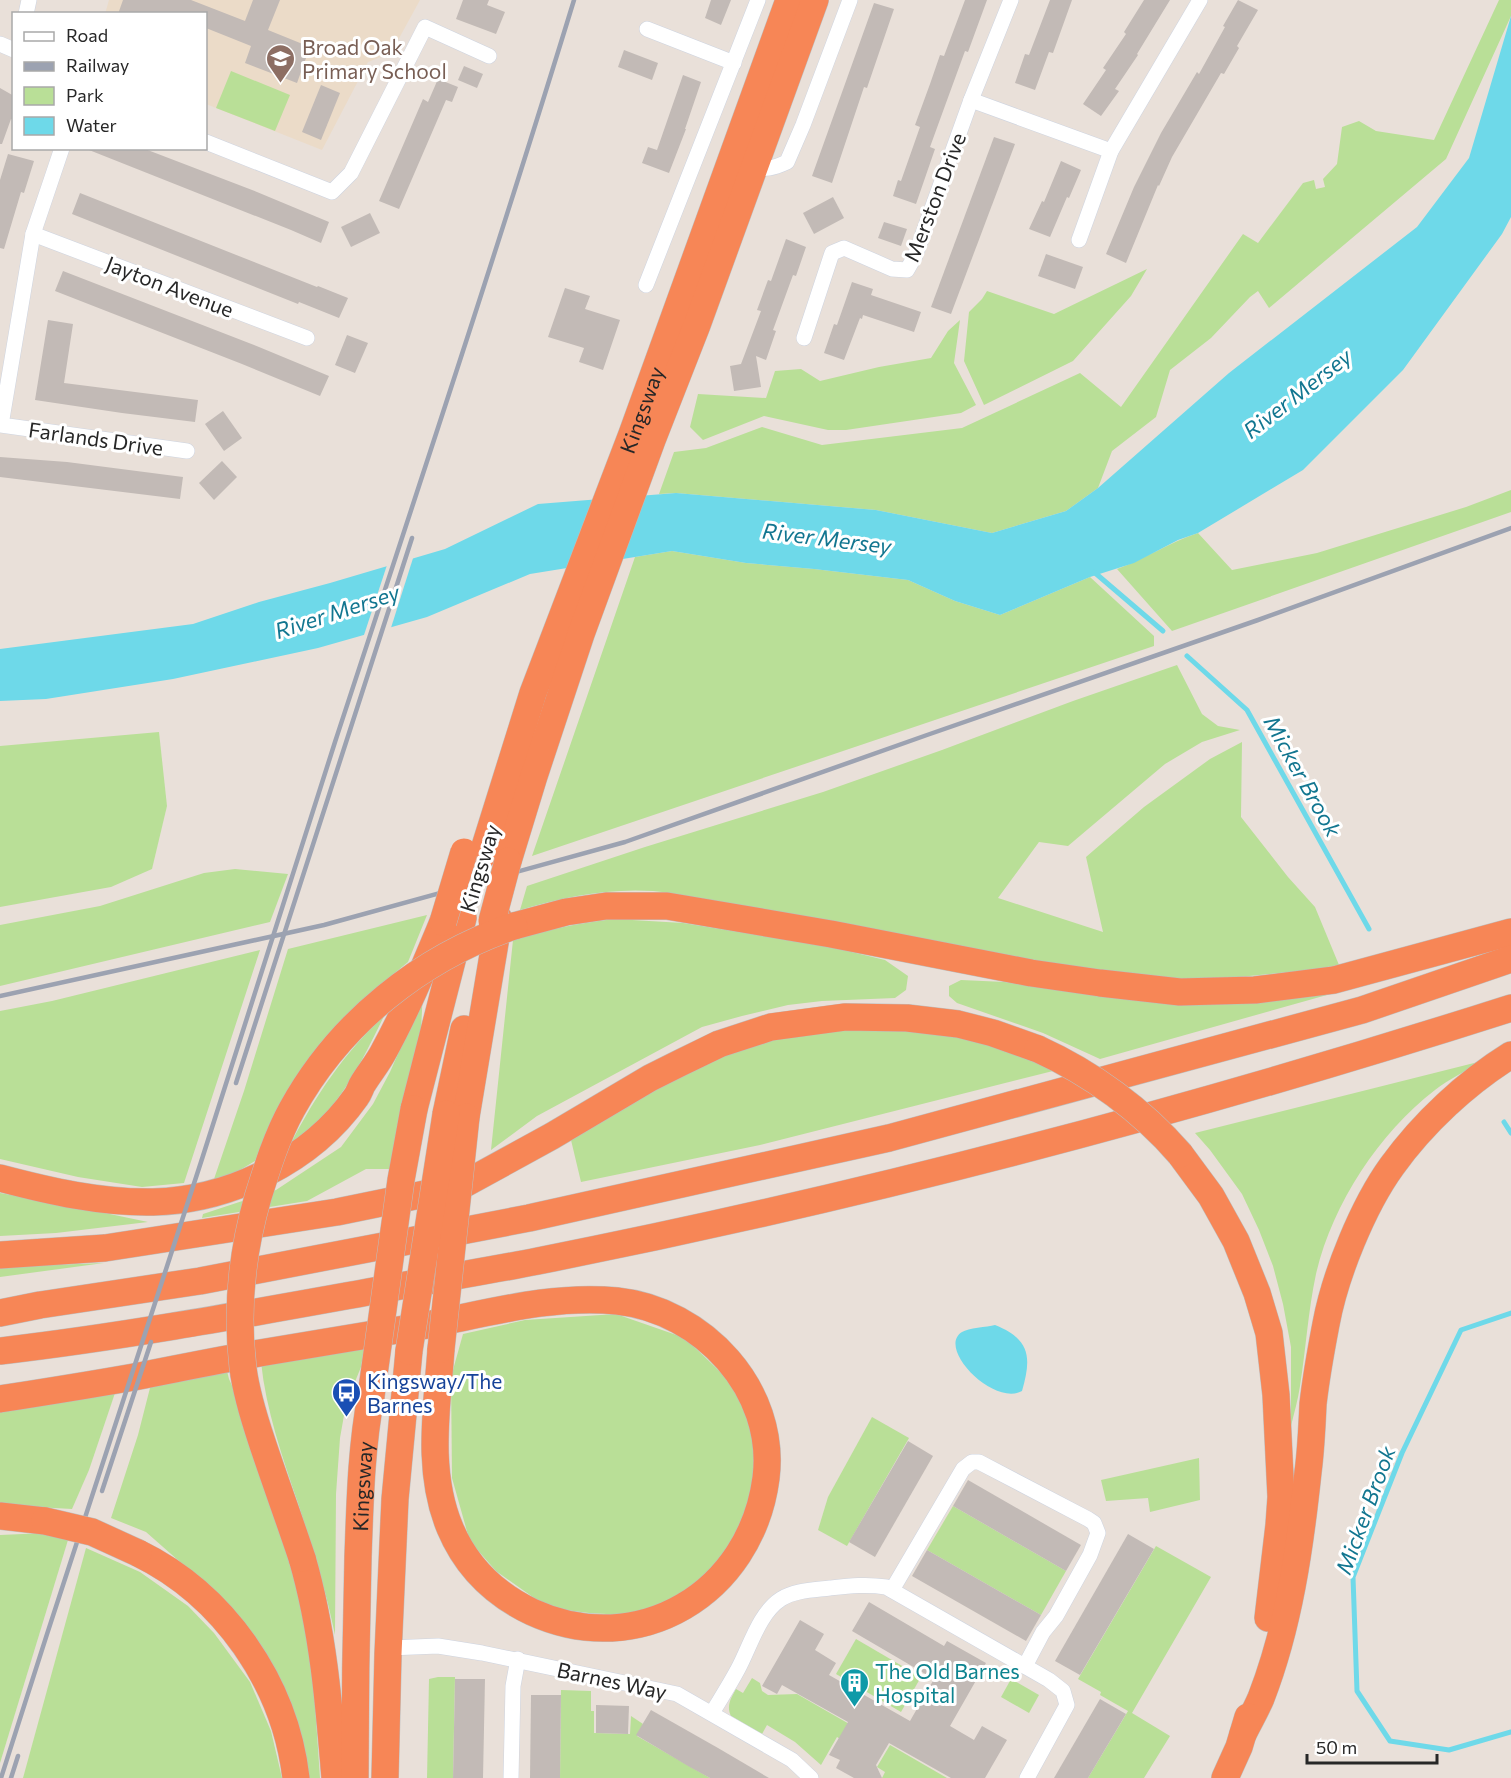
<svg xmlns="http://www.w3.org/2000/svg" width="1511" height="1778" font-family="Commissioner,sans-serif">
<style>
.education{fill:#ebdbc8}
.green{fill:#b9df97}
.water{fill:#6ed9e9}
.pier{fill:#e9e0d9}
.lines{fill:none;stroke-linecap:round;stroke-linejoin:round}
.stream{stroke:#6ed9e9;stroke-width:5}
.building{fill:#c2bab6}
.street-casing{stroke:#ced4e0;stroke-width:16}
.highway-casing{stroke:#bebebe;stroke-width:28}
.street{stroke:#fff;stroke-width:15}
.highway{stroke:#f78656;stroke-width:27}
.rail{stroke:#9ca2b1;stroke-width:4.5}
.highway-bridge-casing{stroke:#bebebe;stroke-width:28;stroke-linecap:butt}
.highway-bridge{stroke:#f78656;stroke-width:27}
.labels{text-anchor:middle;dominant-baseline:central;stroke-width:6;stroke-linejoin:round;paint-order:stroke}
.education-label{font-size:21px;fill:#785e54;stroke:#fff;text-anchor:start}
.street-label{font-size:21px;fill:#272727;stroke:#fff}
.transit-label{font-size:21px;fill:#164399;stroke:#fff;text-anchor:start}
.culture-label{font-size:21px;fill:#0d838f;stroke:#fff;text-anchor:start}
.water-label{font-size:22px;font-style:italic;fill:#127690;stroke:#fff}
</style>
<rect width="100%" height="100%" fill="#e9e0d9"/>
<path class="education" d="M109,0h311l-29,53 -23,9 -46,88 -116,-46v-90h-101z"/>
<g class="green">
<path d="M1499,0h12v16l-65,143 -177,149 -11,-17 -8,6 -39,41 -41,32 -14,47 -44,34 -14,37 -32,23 -74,22 -116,-23 -200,-17 -17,1 15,-42 32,-4 56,-21 60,18 140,-17 118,-55 41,34 122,-173 15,9 45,-60 11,-3 2,9 9,-2 -2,-8 14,-15 5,-37 17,-6 17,10 58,9z"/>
<path d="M231,71l59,24 -15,36 -59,-23z"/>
<path d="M1147,269l-16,27 -58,65 -89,44 -20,-44 5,-49 13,-13 5,-8 67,23z"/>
<path d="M960,320l-6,43 22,42 -15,8 -115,17h-18l-64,-14 -61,24 -13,-13 8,-33 68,4 9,-27 26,-2 19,12 59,-14 52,-9 17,-27z"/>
<path d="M1511,490v22l-339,119 -55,-62c28,-10 53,-27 81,-36l34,37 85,-17 149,-46z"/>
<path d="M672,551l74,12 68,6 94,11 47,21 45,14 90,-38 64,59v10l-622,210 103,-299z"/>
<path d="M1177,665l25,49 16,12 22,4 -38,12 -37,22 -97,82 -29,-4 -41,56 105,34 -17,-75 58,-50 66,-48 32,-17 -1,75 47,60 27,30 24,58 -29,5 -81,8 -60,1 -70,-5 -409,-77c-12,-2 -25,-5 -37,-6 -45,-3 -90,6 -133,19l7,-24 118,-39 178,-55 119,-42 131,-49z"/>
<path d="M159,732l8,74 -15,63 -41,18 -111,20v-161z"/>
<path d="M235,869l53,5 -18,48 -270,64v-61l100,-19 104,-33z"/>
<path d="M427,915l-19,47 -46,38 -25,25 -72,111 -10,25 -20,12 -21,6 30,-88 44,-142z"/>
<path d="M615,919l68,4 144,23 58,14 23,16 -2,14 -11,8 -73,3 -34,4 -46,11 -40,11 -165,89 -46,34 22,-210c35,-11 66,-17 102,-21z"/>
<path d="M260,950l-76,233 -42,4 -64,-10 -78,-18v-148l52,-10z"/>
<path d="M961,980l44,2 99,15 58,3 172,-7 -234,66 -57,-26 -86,-30 -8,-7v-10z"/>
<path d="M423,990l-2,41 -31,138h-24l-59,32 -105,17 1,-4 73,-24 65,-43 32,-43 17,-32 21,-48z"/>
<path d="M384,1016c-18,37 -37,77 -67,107 -8,7 -17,14 -26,20 25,-48 53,-90 93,-127z"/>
<path d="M881,1027l74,7 71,23 27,14 -293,74 -179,37 -10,-42c65,-38 136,-86 209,-102 33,-8 67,-9 101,-11z"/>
<path d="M1482,1061c-16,10 -33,18 -47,29 -56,43 -103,115 -119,184 -8,37 -10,75 -16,112 -2,14 -6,27 -9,40v-79l-8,-43 -10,-38 -14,-36 -17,-36 -32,-44 -15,-17z"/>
<path d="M0,1193l62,11 86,18 -92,11 -56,3z"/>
<path d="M104,1263l-104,14v-10z"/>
<path d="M616,1314l69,24 52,50 17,50 -1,63 -19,41 -27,34 -27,20 -28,12 -28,7 -35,-2 -31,-4 -21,-9 -41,-29 -21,-24 -7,-12 -16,-57 -1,-101 12,-43 62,-14z"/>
<path d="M365,1343l-4,24 -15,37 -6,34 -4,56 -1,141c-9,-45 -23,-88 -37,-132 -16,-47 -32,-93 -37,-141z"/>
<path d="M227,1371l2,8 12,26 31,97 34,118 9,85 5,73h-14l-102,-195 -58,-51 -35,-14 27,-83 13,-51z"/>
<path d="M115,1393l-26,77 -17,39 -72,-4v-94z"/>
<path d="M872,1417l37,21 -62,108 -29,-16 10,-33z"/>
<path d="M1199,1458l1,42 -50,12 -2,-14 -42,3 -5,-21z"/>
<path d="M953,1506l113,65 -25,44 -114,-65z"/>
<path d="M46,1533l22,7 -68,223v-228z"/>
<path d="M1156,1546l55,31 -79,136 38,23 -26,42h-56l40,-67 -28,-16 1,-3 -23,-13z"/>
<path d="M86,1548l54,24 48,34 26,27 36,49 21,49 11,47h-259z"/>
<path d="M856,1639l65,38 -20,35 -65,-38z"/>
<path d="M438,1677h17l-2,101h-26l2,-99z"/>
<path d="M752,1678l8,5 2,8 6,4 29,-1 54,31 -9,15 -5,-3 -16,28 -26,-23 -28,-17 -5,9 -31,-18c-5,-10 0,-18 5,-27l7,4z"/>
<path d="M1011,1679l28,16 -10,18 -28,-16z"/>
<path d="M561,1690l30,1v20h3v22l36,1 1,-18 12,8 -6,12 73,42h-150z"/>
<path d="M890,1745l57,33h-65l3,-6 -8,-5z"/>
</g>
<g class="water">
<path d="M1511,16v201l-9,17 -99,136 -100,100 -105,63 -20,7 -44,23 -44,14 -90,38 -45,-14 -47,-21 -94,-11 -68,-6 -74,-12 -142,23 -103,43 -109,31 -145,31 -127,20 -46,2v-52l193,-25 66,-22 71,-19 115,-34 93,-45 138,-11 200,17 116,23 74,-22 32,-23 131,-115 188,-146 52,-69z"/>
<path d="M995,1325c35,14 37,32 27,66 -28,16 -86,-43 -60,-59 6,-4 25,-5 33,-7z"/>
</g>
<path class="pier" d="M414,555l-24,76 -27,7 25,-76z"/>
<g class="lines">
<g class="stream">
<path d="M1094,572l69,59"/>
<path d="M1187,656l60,54 122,219"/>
<path d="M1504,1122l7,11"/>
<path d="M1511,1313l-50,17 -59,123 -49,124 4,114 33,50 59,9 62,-18"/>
</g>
</g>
<g class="building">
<path d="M123,0h68l54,21 8,-21h27l-12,30 42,17 -13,36 -52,-20 6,-17 -45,-18v-14h-88z"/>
<path d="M463,0h26l-2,5 18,7 -9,22 -40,-15z"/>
<path d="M711,0h20l-10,25 -16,-7z"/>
<path d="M965,0h22l-19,52 -3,-1 -19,52 -16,44 5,2 -19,55 -23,-8 5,-16 3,1 19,-54 -5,-2 15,-41 10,-29 4,1z"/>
<path d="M1050,0h22l-19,53 -4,-1 -14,38 -20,-7 10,-29 4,1z"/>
<path d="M1144,0h26l-33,54 1,1 -23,34 4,2 -18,25 -18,-12 23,-34 -3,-2 23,-34 -2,-2z"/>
<path d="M1238,0l20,10 -21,36 2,2 -15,26 -3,-1 -49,84 -13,29 -1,-1 -32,78 -20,-9 28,-67 27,-54 36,-61 2,2 26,-47 -2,-1z"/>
<path d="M874,3l20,6 -27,79 -3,-1 -32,96 -20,-7z"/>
<path d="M624,50l34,13 -6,17 -34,-13z"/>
<path d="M464,66l19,8 -6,14 -19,-8z"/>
<path d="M683,75l18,7 -16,47h1l-17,44 -27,-10 6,-16 9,3z"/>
<path d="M438,79l20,8 -6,15 -6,-2 -47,109 -20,-8 44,-102 5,3z"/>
<path d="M321,85l19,8 -19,47 -19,-8z"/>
<path d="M0,88l14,8v24l-3,-1 -9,25h-2z"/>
<path d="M994,137l21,7 -64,170 -20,-7z"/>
<path d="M84,148l61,1 112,43 72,30 -8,21 -30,-13z"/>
<path d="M8,154l26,7 -10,32 -3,-1 -17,57 -4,-1v-68z"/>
<path d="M1061,161l20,9 -12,28 -2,-1 -17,40 -21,-8 13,-28 2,1z"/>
<path d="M80,193l237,94 1,-1 30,12 -9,20 -40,-16 -1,2 -226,-90z"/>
<path d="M833,197l11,21 -30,16 -11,-21z"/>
<path d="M370,213l10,20 -29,14 -10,-20z"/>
<path d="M884,222l23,7 -6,17 -23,-8z"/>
<path d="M786,239l20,8 -10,29 -3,-1 -20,55 3,1 -10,29 -10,-4 5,31 -27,4 -4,-25 11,-2 20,-53 -4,-1 11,-30 3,1z"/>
<path d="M1046,254l37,13 -8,22 -37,-13z"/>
<path d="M63,271l196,76 70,29 -9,20 -78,-32 -187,-73z"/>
<path d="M852,282l21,7 -2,6 50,17 -7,20 -51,-17 -1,4 -2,-1 -16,42 -20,-7 10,-29 3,1z"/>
<path d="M565,288l25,8 -5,13 35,11 -17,50 -24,-8 5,-14 -36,-11z"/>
<path d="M48,320l25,4 -9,59 134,17 -3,22 -73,-9 -87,-13z"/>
<path d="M347,335l21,8 -13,30 -20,-8z"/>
<path d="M223,411l19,27 -18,13 -19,-27z"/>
<path d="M0,457l67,5 116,15 -3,22 -180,-22z"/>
<path d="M222,461l15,16 -23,23 -15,-17z"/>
<path d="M908,1441l25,15 -58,101 -26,-15z"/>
<path d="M968,1480l113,65 -15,26 -113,-65z"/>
<path d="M1128,1534l26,15 -74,126 -25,-14z"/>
<path d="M927,1550l114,65 -15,26 -114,-65z"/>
<path d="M869,1602l75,44 3,-5 39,22 -36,63 24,14 8,-14 25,14 -22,38h-34l-62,-35 -13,22 6,13h-28l-18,-10 4,-8 -11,-5 19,-33 -66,-37 -5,9 -15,-8 38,-66 24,14 -9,16 21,13 -7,12 81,46 24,-42 -82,-48z"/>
<path d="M455,1679h30l-2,99h-30z"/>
<path d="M531,1695h30l-1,83h-30z"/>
<path d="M1100,1699l26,15 -38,64h-34z"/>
<path d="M596,1705l33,1 -1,28 -32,-1z"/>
<path d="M651,1710l67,38 51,30h-59l-22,-12 -52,-31z"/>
</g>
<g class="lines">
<defs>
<g id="street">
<path d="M26,14l3,-14"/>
<path d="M647,29l87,34"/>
<path d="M0,44l14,6"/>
<path d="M971,100l140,51"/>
<path d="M206,142l126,50 19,-19 74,-146 64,29"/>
<path d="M62,148l-29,86 -32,191 186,26"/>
<path d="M750,166c14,5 24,2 37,-4l16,-37 47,-125"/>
<path d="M33,234l274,104"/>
<path d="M1079,240l32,-89 89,-151"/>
<path d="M646,285l112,-285"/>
<path d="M804,338l28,-85 12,-5 48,21 15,1 8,-14 56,-156 40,-100"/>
<path d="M892,1590l71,-121 9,-7h7l109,57 6,4 4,10 -8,22 -34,61 -13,16 -18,34"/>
<path d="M389,1648l49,-2 44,7 195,41 115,66 19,18"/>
<path d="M712,1713c9,-15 18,-29 26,-44 12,-22 21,-56 43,-70 14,-9 33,-9 49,-11 19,-2 37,-4 56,-1l163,93 14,11 4,14 -40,73"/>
<path d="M511,1778l2,-92 5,-27"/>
</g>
<g id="highway">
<path id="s1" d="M482,856l51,-163 99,-259 157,-434"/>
<path d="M508,861l26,-85 47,-142 71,-194 45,-115 118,-325"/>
<path d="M514,926l52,-14 40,-6h61l164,28 200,39 69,10 80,9 75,-2 79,-10 177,-48"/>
<path d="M414,1109l49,-191"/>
<path d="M446,1114l18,-85"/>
<path d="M466,1117l33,-198"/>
<path d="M1180,1154l31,42 25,45 21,52 12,40 7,62 5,102 -2,28 -11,93"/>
<path d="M0,1178c49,13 101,25 153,24 77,-2 158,-41 203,-105 3,-4 4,-8 6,-12 7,-12 16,-22 22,-34 23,-42 41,-86 59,-129"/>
<path d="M0,1255l105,-7 232,-36 122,-25 93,-51 98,-58 30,-15 39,-19 52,-17 74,-10 62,1 51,6 35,9 45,16"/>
<path d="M0,1313l40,-8 160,-24 329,-63 360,-80 473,-128 149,-51"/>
<path d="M0,1351c129,-15 257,-39 385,-62 51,-10 102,-18 153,-28 329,-65 654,-151 973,-253"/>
<path d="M0,1399c45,-7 89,-14 134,-22 42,-8 84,-17 126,-24 52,-9 104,-17 156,-26 66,-12 134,-33 201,-26 86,9 160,89 149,177 -15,115 -127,183 -234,134 -38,-18 -66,-46 -82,-84 -24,-57 -13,-120 -9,-179"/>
<path d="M0,1516l45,5"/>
<path d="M138,1553c86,42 147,130 158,225"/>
<path d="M302,1558c21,72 27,146 33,220"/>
<path d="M1243,1734c6,-12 13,-24 18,-36 28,-72 39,-150 47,-226 3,-22 4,-45 5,-68 3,-26 8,-54 13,-80 9,-49 37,-118 66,-158 31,-43 74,-83 119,-111"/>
<path id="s2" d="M355,1778c0,-74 1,-147 3,-221 2,-54 3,-108 13,-161"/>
<path d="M385,1778l3,-124 7,-155 14,-148"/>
<path d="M1225,1778l14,-31 9,-30"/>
</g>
</defs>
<use href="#street" class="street-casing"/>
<use href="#highway" class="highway-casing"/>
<use href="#street" class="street"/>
<use href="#highway" class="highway"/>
<g class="rail">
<path d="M0,996l324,-71 301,-83 302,-107 331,-115 253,-92"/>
<path d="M236,1083l176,-545"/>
<path d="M102,1491l49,-149"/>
<path d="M1,1778c65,-206 134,-411 200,-616 46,-140 89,-281 134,-420 81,-247 163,-494 239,-742"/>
<path d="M11,1778l7,-22"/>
</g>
<defs>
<g id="highway-bridge">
<path d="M492,921l16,-60"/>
<path d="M443,922l21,-70"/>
<path d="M1038,1049c53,24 104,61 142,105"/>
<path d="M441,1349l25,-232"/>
<path d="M409,1351l37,-237"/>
<path d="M371,1396l30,-216 13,-71"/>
<path d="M45,1521l47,11 46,21"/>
<path d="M302,1558c-13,-39 -27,-77 -40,-116 -8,-24 -16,-49 -19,-74 -7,-57 -1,-116 15,-171 9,-29 19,-61 34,-88 48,-87 129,-151 222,-183"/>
</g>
</defs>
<use href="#highway-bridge" class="highway-bridge-casing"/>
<use href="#highway-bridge" class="highway-bridge"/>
</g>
<defs>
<symbol id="school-pin" viewBox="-11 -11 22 30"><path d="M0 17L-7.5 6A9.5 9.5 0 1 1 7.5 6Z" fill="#8d6e63" stroke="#fff"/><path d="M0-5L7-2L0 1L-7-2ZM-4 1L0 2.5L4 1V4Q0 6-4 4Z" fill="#fff"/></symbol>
<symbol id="bus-pin" viewBox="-11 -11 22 30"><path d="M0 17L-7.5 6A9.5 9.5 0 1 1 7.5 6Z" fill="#1a4fb4" stroke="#fff"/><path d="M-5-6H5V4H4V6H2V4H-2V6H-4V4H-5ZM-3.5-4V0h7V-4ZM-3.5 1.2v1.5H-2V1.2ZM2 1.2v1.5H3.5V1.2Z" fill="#fff"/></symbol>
<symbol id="building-pin" viewBox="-11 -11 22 30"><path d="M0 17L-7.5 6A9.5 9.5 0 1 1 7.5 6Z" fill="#0f9aa8" stroke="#fff"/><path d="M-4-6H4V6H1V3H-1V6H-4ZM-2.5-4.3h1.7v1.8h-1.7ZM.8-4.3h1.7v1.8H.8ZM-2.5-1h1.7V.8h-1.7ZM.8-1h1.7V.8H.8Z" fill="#fff"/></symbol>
</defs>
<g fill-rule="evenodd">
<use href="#school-pin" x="264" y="42" width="33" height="45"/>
<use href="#bus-pin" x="330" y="1376" width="33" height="45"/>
<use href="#building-pin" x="838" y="1666" width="33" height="45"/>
</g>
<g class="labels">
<g class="education-label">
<text x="302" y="46">Broad Oak<tspan x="302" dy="24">Primary School</tspan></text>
</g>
<g class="street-label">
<text transform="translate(934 197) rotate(-69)">Merston Drive</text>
<text transform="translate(170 286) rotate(21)">Jayton Avenue</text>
<text stroke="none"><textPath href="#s1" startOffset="474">Kingsway</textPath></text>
<text transform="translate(96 438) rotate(8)">Farlands Drive</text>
<text transform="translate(479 868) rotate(-73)">Kingsway</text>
<text stroke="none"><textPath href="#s2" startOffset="292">Kingsway</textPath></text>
<text transform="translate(612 1680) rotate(12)">Barnes Way</text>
</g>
<g class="transit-label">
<text x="367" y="1380">Kingsway/The<tspan x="367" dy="24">Barnes</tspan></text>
</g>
<g class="culture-label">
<text x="875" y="1670">The Old Barnes<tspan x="875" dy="24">Hospital</tspan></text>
</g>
<g class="water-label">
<text transform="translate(1297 393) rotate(-38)">River Mersey</text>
<text transform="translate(827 538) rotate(7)">River Mersey</text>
<text transform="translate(337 611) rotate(-18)">River Mersey</text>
<text transform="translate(1303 776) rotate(61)">Micker Brook</text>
<text transform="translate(1365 1510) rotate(-70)">Micker Brook</text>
</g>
</g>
<rect x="12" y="12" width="195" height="138" fill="#ffffff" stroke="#a9a9a9" stroke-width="1.5"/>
<rect x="24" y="32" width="30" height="9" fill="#ffffff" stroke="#a9a9a9" stroke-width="1.5"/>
<text x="66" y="42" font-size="18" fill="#272727">Road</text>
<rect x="24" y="62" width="30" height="9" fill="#9ca2b1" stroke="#a9a9a9" stroke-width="1.5"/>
<text x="66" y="72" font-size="18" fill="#272727">Railway</text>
<rect x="24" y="87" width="30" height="18" fill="#b9df97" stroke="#a9a9a9" stroke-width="1.5"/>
<text x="66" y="102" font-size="18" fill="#272727">Park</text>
<rect x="24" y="117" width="30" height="18" fill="#6ed9e9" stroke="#a9a9a9" stroke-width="1.5"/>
<text x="66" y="132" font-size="18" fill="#272727">Water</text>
<path d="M1307 1754v9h130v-9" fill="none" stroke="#272727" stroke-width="3"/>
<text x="1316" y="1754" font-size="18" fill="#272727" stroke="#ffffff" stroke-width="4.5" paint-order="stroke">50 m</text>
</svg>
